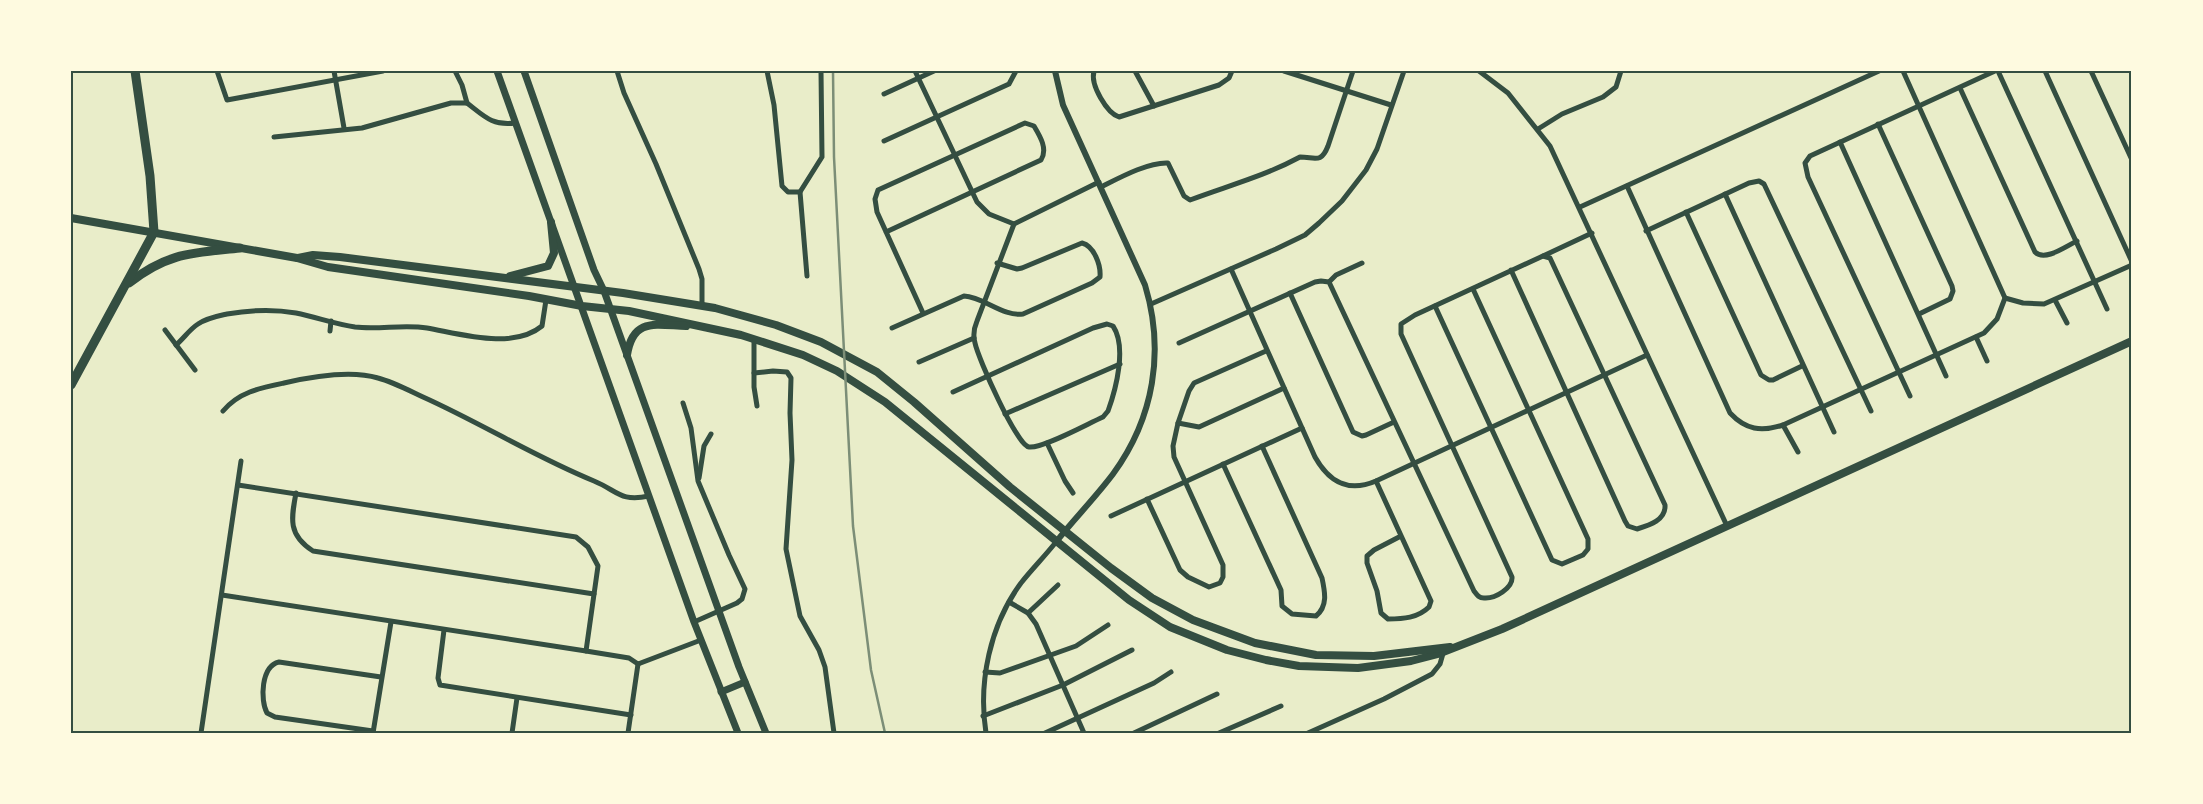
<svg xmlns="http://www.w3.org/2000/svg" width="2203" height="804" font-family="Signika,sans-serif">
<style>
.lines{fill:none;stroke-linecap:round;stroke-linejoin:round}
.minor{stroke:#344e41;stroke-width:5}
.tertiary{stroke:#344e41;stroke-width:6}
.secondary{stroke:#344e41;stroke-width:7}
.primary{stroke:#344e41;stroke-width:8}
.motorway{stroke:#344e41;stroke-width:9}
.rail{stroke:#7c8e77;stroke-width:2.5}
.neatline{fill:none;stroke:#344e41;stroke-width:2}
</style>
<rect width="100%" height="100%" fill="#e9edc9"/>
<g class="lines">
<g class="minor">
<path d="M217,71l10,29 156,-29"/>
<path d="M334,71l10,57"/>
<path d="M455,71l7,14 5,18"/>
<path d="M617,71l7,22 32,71 43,105 3,10v27"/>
<path d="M767,71l7,34 8,81 6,6h12l7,84"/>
<path d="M915,71l62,131 12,12 25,10"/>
<path d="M1094,71c-4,14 13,42 25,46l100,-32 10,-7 3,-7"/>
<path d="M1135,71l19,35"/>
<path d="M1284,71l107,34"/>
<path d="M1479,71l29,22 42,53 177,380"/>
<path d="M1998,71l109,238"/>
<path d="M2045,71l87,191"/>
<path d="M2091,71l41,89"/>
<path d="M1960,88l75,164c10,10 31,-6 42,-11"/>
<path d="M884,94l50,-23"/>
<path d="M1878,124l74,162 1,5 -3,8 -31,15"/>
<path d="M1538,129l24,-15 41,-17 13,-10 5,-16"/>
<path d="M274,137l88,-9 89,-25h16c17,13 25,23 48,20"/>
<path d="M884,141l125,-57 7,-13"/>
<path d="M1840,142l106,234"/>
<path d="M1627,186l103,227c16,17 31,19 53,12l201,-92 13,-14 8,-21 -102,-227"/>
<path d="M1101,187c18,-9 47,-25 67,-24l16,33 6,4c37,-14 75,-24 110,-43 15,0 21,7 28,-11l25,-75"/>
<path d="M800,192l22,-35 -1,-86"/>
<path d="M1725,194l109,238"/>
<path d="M1580,207l299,-136"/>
<path d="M1686,212l75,163 8,5h4l29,-14"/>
<path d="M1646,231l103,-48 10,-2 5,3 107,227"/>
<path d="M886,232l155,-72c7,-11 -1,-24 -7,-34l-9,-3 -147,67 -3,9 2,13 46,101"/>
<path d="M1543,256l49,-23"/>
<path d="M1231,269l84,188c14,25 33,36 61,24l271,-126"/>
<path d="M1329,282l7,-7 26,-12"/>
<path d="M1290,293l63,139 9,4 4,-1 28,-13"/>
<path d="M2005,298l18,5 21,1 88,-39"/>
<path d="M2055,300l12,23"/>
<path d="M1151,304l125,-55 29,-14 14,-12 23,-22 24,-31 11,-21 27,-78"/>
<path d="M1435,306l117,254 10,4 21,-9 5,-6v-10l-115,-250"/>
<path d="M892,328l72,-32c20,1 39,21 59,18l69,-31 8,-6c1,-12 -6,-31 -18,-34l-60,25 -5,1 -20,-6"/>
<path d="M165,330l30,40"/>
<path d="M330,331l1,-10"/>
<path d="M1976,337l11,24"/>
<path d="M754,339v48l3,19"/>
<path d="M1179,343l136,-61 6,-1 8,1 145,309c3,4 5,7 10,7 11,1 29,-10 28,-21l-111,-243v-10l14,-9 128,-59 7,2 115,247c1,15 -15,20 -28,24l-9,-3 -3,-5 -114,-251"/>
<path d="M176,345c8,-7 14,-16 22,-21 9,-6 20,-8 29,-10 23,-4 46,-5 69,-1 20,4 39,11 59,14 24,3 48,-3 72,1 34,6 86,22 115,-2l4,-26"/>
<path d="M919,362l55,-24"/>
<path d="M754,373l19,-2 14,1 4,6 -1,35 2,47 -6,89 14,67 19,34 6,17 9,66"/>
<path d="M953,392l140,-64 14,-4 6,2c14,21 3,63 -5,85l-5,6c-14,6 -61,32 -74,30 -12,-1 -51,-89 -54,-104 -2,-7 -1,-15 2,-22l37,-97 85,-42"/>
<path d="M1910,396l-102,-219 -3,-14 5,-7 185,-85"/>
<path d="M683,403l8,25 7,53 31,74 16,34 -3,10 -5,4 -43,19"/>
<path d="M223,411c16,-19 37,-23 61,-28 26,-6 67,-13 94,-5 15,4 30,12 45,19 58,26 112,60 171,84 24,10 26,21 55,15"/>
<path d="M1005,414l115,-50"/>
<path d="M1178,423l21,4 85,-39"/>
<path d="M1783,425l15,27"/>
<path d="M1047,443l18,38 8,12"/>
<path d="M1223,464l58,126 1,16 10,8 24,2c12,-10 9,-24 6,-38l-60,-132"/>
<path d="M699,478l5,-32 7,-12"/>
<path d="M1376,481l55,120 -2,6c-11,11 -26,12 -41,12l-7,-6 -4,-22 -10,-28v-7l7,-6 27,-14"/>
<path d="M238,485l338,52 12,10 10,19 -12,85"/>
<path d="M296,493c-5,26 -8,42 17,58l281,43"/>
<path d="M1147,499l33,71 8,7 21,10 11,-4 3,-6v-12l-49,-108 -1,-11 5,-23 11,-32 5,-8 72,-32"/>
<path d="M1111,516l191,-88"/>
<path d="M222,595l364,56 43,7 9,6"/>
<path d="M1009,602l19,11 8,11 48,109"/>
<path d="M1028,613l30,-28"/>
<path d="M444,630l-6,48 2,7 191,30"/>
<path d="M638,664l63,-24"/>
<path d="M985,672l15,1 76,-27 32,-21"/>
<path d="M983,716l80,-31 69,-35"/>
<path d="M373,731l-98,-14 -8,-4c-7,-13 -6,-47 12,-51l102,15"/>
<path d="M201,733l40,-272"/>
<path d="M373,733l18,-111"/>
<path d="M512,733l5,-35"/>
<path d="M628,733l10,-69"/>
<path d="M986,733c-8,-51 4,-108 35,-150 11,-14 24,-27 35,-41"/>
<path d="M1045,733l109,-50 17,-11"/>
<path d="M1134,733l83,-39"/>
<path d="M1219,733l62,-27"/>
<path d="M1308,733l76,-34 48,-25 8,-10 4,-14"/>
</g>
<path class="tertiary" d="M1055,71l8,34 82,180c20,66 9,133 -32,189 -18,24 -39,45 -57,68"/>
<g class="secondary">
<path d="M497,71l197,551 44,111"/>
<path d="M524,71l70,199 10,21 135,376 27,66"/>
<path d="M721,692l24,-10"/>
</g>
<g class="primary">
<path d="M71,218l226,40 31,9 201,29 53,10 47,5 112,24 62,20 34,16 48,31 244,198 41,27 57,23 39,10 33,6 59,2 53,-7 27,-7 64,-25 630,-288"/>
<path d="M298,258l15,-3 27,2 283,36 92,15 61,17 45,17 56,30 37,30 96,85 101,81 41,30 41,22 62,23 61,12 58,1 76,-9"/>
<path d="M510,276l38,-10 6,-13 -3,-31"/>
<path d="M627,355c6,-38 29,-30 59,-29"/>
</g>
<g class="motorway">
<path d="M129,283c39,-31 65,-30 111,-35"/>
<path d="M71,385l83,-153 -4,-56 -15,-105"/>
</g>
<path class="rail" d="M833,71l1,86 19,369 18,144 14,63"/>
</g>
<rect width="2203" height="804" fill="none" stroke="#fefae0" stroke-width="145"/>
<rect x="72" y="72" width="2058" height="660" class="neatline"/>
</svg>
